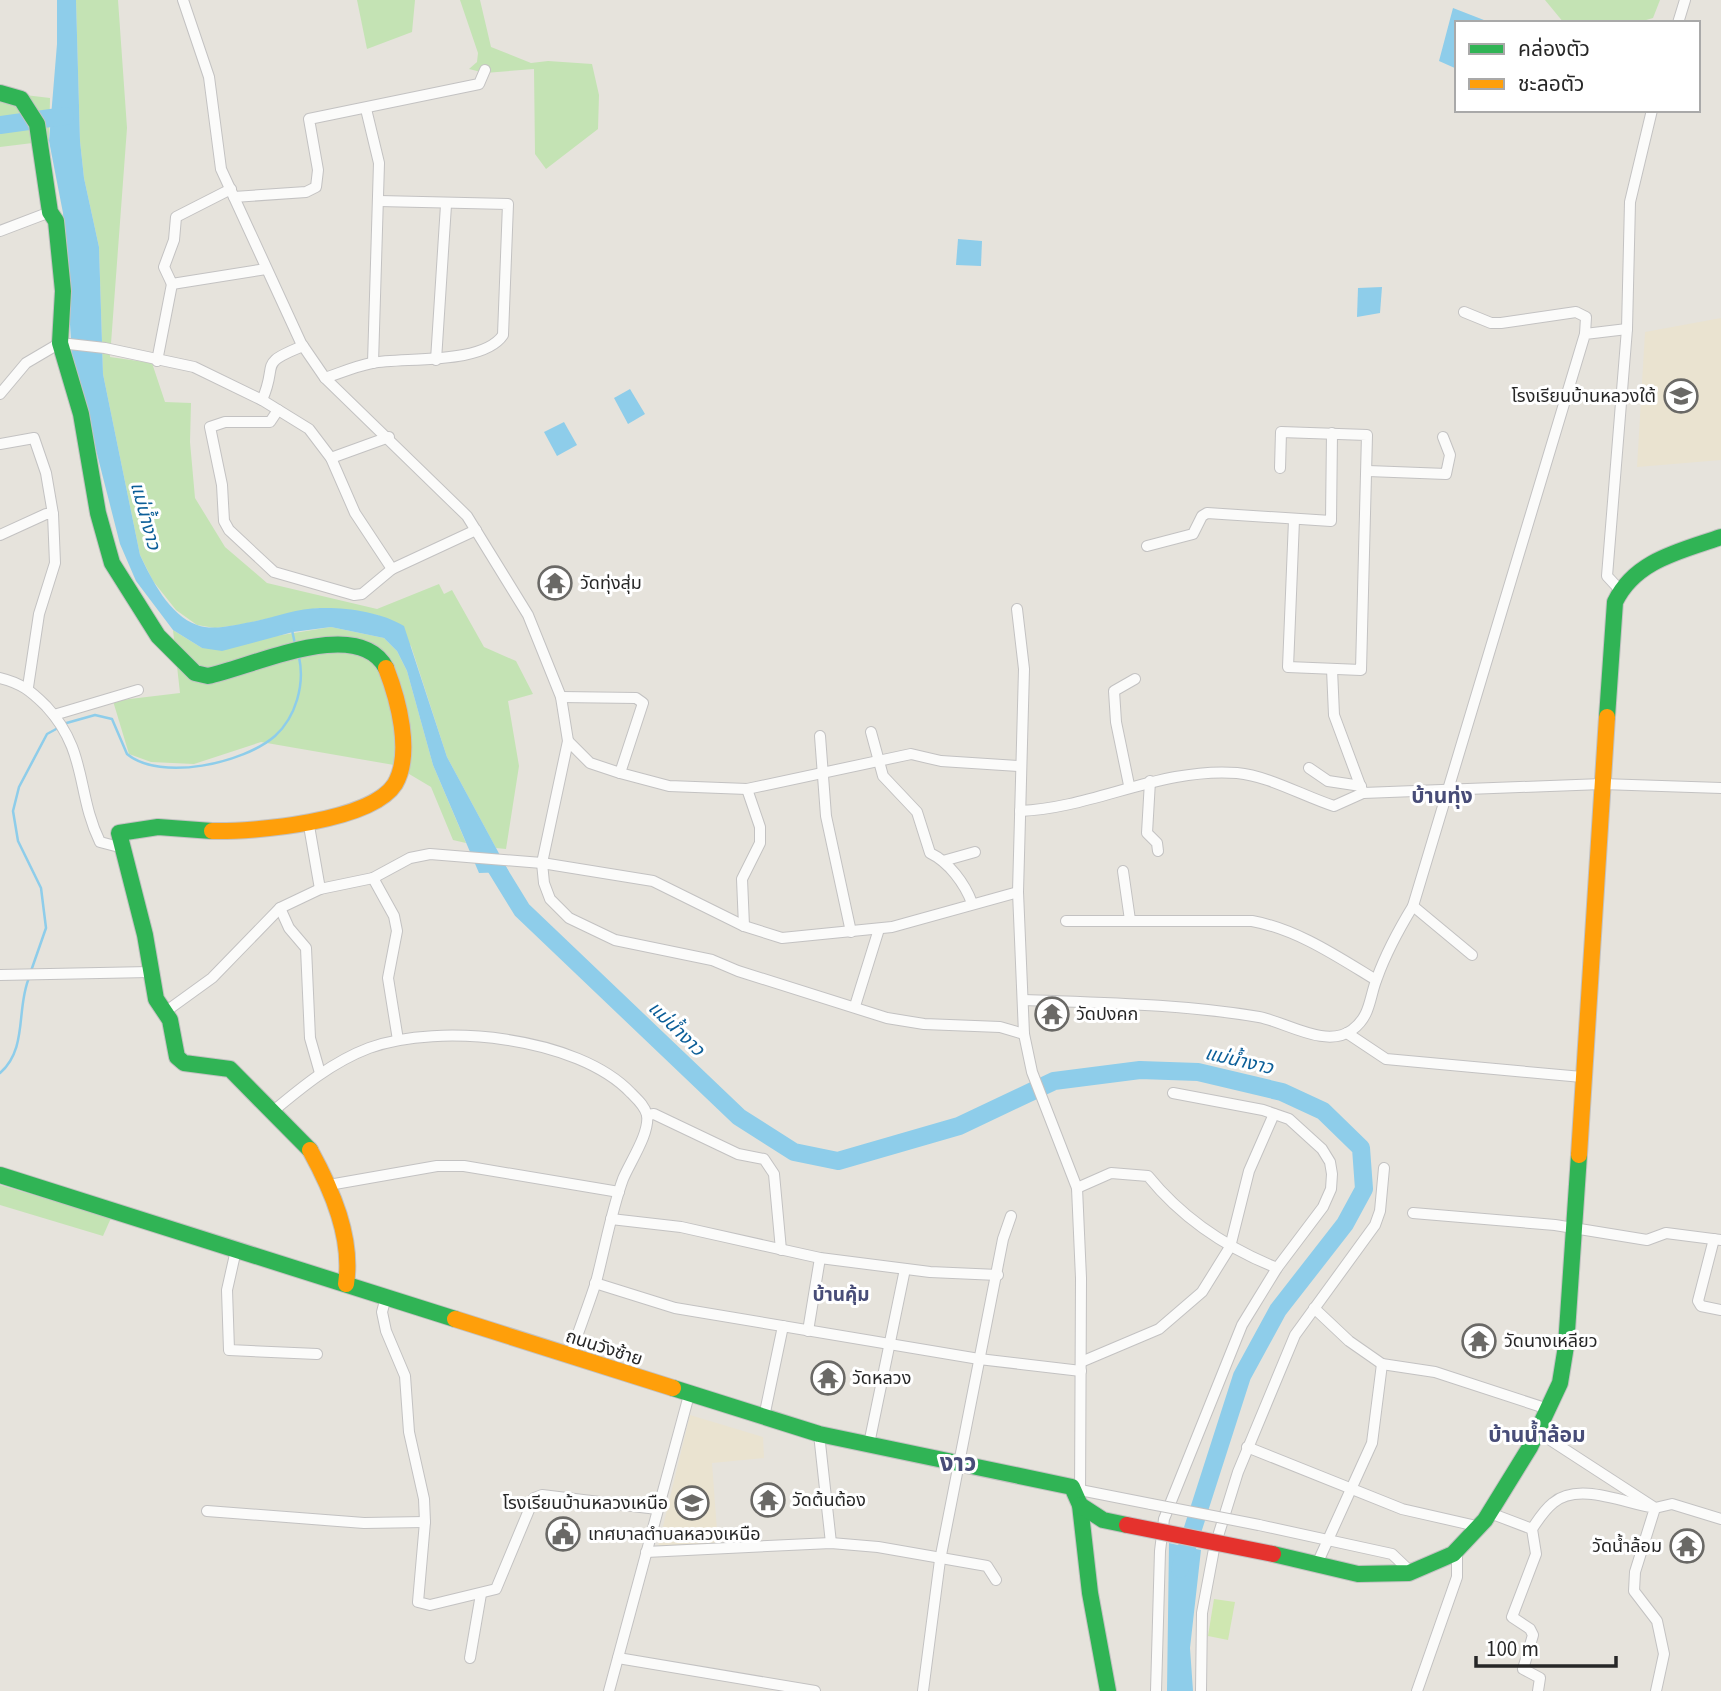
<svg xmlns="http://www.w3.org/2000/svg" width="1721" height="1691" font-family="'Source Sans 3','Noto Sans Thai',sans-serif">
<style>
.education{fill:#eae3d0}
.green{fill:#c4e3b4}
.pitch{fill:#cfe7b1}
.water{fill:#8ecdea}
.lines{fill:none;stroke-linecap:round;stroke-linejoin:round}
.stream{stroke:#8ecdea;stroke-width:2.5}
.river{stroke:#8ecdea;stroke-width:18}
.street-casing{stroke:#c3c2c2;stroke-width:12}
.fast-casing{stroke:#c3c2c2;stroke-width:18}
.slow-casing{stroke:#c3c2c2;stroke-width:18}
.street{stroke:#fbfbfa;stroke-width:10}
.fast{stroke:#30b455;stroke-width:16}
.slow{stroke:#ff9f0a;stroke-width:16}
.street-bridge-casing{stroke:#c3c2c2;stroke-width:12;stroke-linecap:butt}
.jam-bridge-casing{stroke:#c3c2c2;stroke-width:18;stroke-linecap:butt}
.street-bridge{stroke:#fbfbfa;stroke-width:10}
.jam-bridge{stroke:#e5322d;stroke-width:16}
.labels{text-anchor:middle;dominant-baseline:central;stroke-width:6;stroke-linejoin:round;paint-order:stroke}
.poi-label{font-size:18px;fill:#272727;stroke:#fff;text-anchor:start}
.street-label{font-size:18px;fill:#272727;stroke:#fff}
.water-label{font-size:19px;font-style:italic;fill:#0b5e98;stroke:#fff}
.neighbourhood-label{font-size:19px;font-weight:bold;fill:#484d78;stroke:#fff}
.quarter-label{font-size:21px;font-weight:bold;fill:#484d78;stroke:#fff}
.district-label{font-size:24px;font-weight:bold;fill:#484d78;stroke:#fff}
</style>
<rect width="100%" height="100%" fill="#e6e3dc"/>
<g class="education">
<path d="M1721,318v142l-84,7 8,-135z"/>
<path d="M690,1415l73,22 1,21 -52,5 6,81 -60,3z"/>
</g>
<g class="green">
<path d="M76,0h42l9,128 -17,229 42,6 13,39 26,1 -1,39 5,56 30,49 42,36 110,26 62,-25 5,10 8,-4 32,57 32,14 17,33 -25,7 11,65 -13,83 -10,-1 -49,-91 -36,-111 -33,-31 -60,-7 -80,17 -23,3 -18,-3 -21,-15 -23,-29 -13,-26 -37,-181 -4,-127 -15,-69 -4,-37z"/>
<path d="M357,0h58l-3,32 -45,17z"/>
<path d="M460,0h20l11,47 40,16 17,-2 44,3 7,31 -1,34 -52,40 -11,-15 -1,-85 -49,4 -16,-4 8,-7 1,-9z"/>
<path d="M1545,0h115l-7,18 -17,5h-72z"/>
<path d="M0,92l50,6 -1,43 -49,6z"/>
<path d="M331,627l53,11 13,13 10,20 26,94 33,78 -13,-3 -22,-53 -37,-22 -133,-23 -67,22 -43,-2 -22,-8 -16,-53 67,-8 -7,-63 29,18z"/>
<path d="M0,1185l111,33 -8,18 -103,-31z"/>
</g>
<path class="pitch" d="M1214,1599l21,3 -7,38 -20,-4z"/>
<g class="water">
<path d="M57,0h19l4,141 4,37 15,69 4,127 37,181c12,25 29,60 57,70 16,6 37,0 54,-3 22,-4 47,-14 69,-14 25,-1 62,4 84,18l43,131 62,115 -30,1 -46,-108 -26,-94 -10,-20 -13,-13 -53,-11 -38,5 -71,19 -20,-3 -29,-18 -37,-49 -16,-37 -48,-188 -9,-143 -14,-72 8,-97z"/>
<path d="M1453,8l36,14 -32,1v46l-18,-8z"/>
<path d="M958,239l24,2 -1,25 -25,-1z"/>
<path d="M1382,287l-2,26 -23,4 1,-29z"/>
<path d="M630,389l15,25 -17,10 -14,-26z"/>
<path d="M564,422l13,23 -20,11 -13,-24z"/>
<path d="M1169,1543l32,7 -11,98 3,43h-26z"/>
</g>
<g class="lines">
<g class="stream">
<path d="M292,630l3,14"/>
<path d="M63,724l32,-9 17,4 15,35c34,28 117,9 148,-18 21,-19 30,-52 24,-79"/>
<path d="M31,971l15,-43 -5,-40 -23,-47 -5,-30 6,-24 28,-53 11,-6"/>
<path d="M0,1073c28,-24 16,-65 29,-95"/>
</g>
<g class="river">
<path d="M0,125l65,-9"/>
<path d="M487,853l35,57 217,207 55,35 44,9 121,-35 95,-45 86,-11 58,2 84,20 41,19 38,37 3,41 -19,35 -67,86 -36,66 -62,193"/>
</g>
<defs>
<g id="street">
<path d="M183,0l26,77 12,92 80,174 24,35 142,138 61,99 33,82 7,44 -26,122 2,20 6,16 19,19 46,22 97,20 26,11 149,47 37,6 76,3 24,7"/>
<path d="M1678,23l7,-23"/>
<path d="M366,109l13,54 -6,200"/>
<path d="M231,189l-55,28 -2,23 -10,27 8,17 94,-15"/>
<path d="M234,197l72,-5 10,-5 2,-17 -9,-51 170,-35 6,-14"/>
<path d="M0,231l50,-19"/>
<path d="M1464,312l27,11h10l75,-11 10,5 -1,17"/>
<path d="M436,360l10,-155"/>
<path d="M157,361l15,-77"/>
<path d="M325,378c15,-5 31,-12 47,-15 32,-6 111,2 131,-28l5,-131 -129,-3"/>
<path d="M0,394l26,-31 34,-20 45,5 89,19 68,33 47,29 22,29 24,55 37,56 84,-39"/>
<path d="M262,400c17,-38 -6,-35 41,-54"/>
<path d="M278,410l-8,12h-45l-15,5 12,58 2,36 5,9 45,42 80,23 8,-1 30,-25"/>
<path d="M0,444l34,-6 12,35 7,41 2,49 -16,51 -11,73"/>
<path d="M331,458l58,-21"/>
<path d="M1280,468l1,-36 86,3 -6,235 -73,-3 6,-147"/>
<path d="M1368,471l78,3 4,-19 -7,-18"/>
<path d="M0,535l46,-21h7"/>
<path d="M1147,546l46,-12 9,-18 5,-3 124,8 1,-88"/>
<path d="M1619,589l-12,-13 20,-247 3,-127 22,-92"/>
<path d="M1017,609l7,60 -6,223 6,142 8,38 45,116 4,90 -1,221"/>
<path d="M1332,669l2,46 29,78"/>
<path d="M0,678c21,5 31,13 46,28 42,45 30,87 54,136l23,6"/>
<path d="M561,697l75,1 7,5 -23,70 49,13 78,3 164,-35 30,7 78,5"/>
<path d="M54,715l84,-25"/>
<path d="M871,732l12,44 34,36 13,41c19,9 35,31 42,50"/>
<path d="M820,736l6,80 25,116"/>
<path d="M568,741l22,22 30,10"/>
<path d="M1309,768l19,13 33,5"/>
<path d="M1150,781l-3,52 10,10 1,8"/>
<path d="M1129,785l-13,-63 -2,-31 21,-12"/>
<path d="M1020,811c74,-3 141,-44 217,-38 32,3 66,23 97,33l29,-13 239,-9 119,4"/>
<path d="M308,820l12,69"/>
<path d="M943,861l32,-9"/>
<path d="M1123,871l7,49"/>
<path d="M373,878l21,38 3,15 -9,47 10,62"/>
<path d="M1413,906l59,49"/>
<path d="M280,908l9,20 17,20 4,90 10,35"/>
<path d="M1066,921h186c45,8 86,36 124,59"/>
<path d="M744,926l-2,-47 18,-36v-16l-13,-38"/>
<path d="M0,975l150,-3"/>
<path d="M1024,1000c78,3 158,4 235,17 27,5 67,32 93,13 19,-14 17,-32 25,-52 9,-25 22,-49 36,-72l172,-572 42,-5"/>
<path d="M855,1006l24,-77"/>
<path d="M165,1012l47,-34 68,-70 40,-19 53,-11 37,-20 20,-4 112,9 111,18 91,45 38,12 110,-11 126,-35"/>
<path d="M1347,1033l39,26 196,18"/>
<path d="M272,1112c30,-25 60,-50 97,-64 71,-26 209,-11 262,45 6,6 14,13 16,22 3,18 -17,47 -24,64 -12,33 -18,69 -27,103 -8,25 -18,50 -26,75"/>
<path d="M647,1115l7,-1 84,40 26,5 10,15 7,76"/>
<path d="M329,1185l108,-19h27l155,26"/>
<path d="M1077,1188l34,-15 37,3c34,42 79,72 129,92"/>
<path d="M1413,1213l142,12 92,15 19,-7 55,7"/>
<path d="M611,1219l70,8 139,31 110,14 68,3"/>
<path d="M1714,1239l-16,62 3,5 20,4"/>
<path d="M236,1250l-9,40 2,60 88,4"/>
<path d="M595,1283l80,25 304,51 102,12"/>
<path d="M386,1297l-4,15 4,19 19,45 4,56 15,67 1,23 -7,80 12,3 66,-16 38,-91 8,-3 115,14"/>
<path d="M1314,1308l35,33 33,23 53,8 113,37"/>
<path d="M808,1331l12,-73"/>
<path d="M1081,1362l78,-33 43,-37 28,-45 19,-76 25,-57"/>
<path d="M764,1417l19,-91"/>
<path d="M1538,1432l117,76 17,-4 49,15"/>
<path d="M819,1434l12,109"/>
<path d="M869,1444l36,-175"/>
<path d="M1247,1447l155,62 79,18"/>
<path d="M1080,1490l71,14"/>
<path d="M207,1511l157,12 61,-1"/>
<path d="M1490,1513l42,16"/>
<path d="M1259,1525l133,29 19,18"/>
<path d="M646,1552l185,-9 47,4 109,19 9,14"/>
<path d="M1317,1564l55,-121 10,-79"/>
<path d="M470,1658l11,-64"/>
<path d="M618,1658l197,33"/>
<path d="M609,1691l80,-296"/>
<path d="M923,1691l17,-131 63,-321 8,-23"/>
<path d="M1156,1691l4,-140 4,-32 78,-194 35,-57 46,-61 8,-18 1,-15 -2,-12 -8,-13 -33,-30 -26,-9 -90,-17"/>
<path d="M1201,1691l1,-78 12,-64 24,-77 57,-137 80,-110 5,-14 4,-43"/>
<path d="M1417,1691l40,-114v-24"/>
<path d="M1538,1691l2,-13 -17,-9 10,-34 -3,-6 -18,-12 24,-63 -4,-25c6,-9 12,-19 21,-26 26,-22 73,1 102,5l-20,64 -1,19 23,30 7,33 -8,37"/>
</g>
<g id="fast">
<path d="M0,93l21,6 16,25 13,88 6,9 7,70 -3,52 21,71 17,99 14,50 46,73 37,37 13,3c44,-9 150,-61 178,-8"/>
<path d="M1607,717l8,-115c20,-42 66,-51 106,-65"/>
<path d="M212,831l-54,-4 -39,6 26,102 11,64 14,21 7,37 7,6 46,6 80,81"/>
<path d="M0,1175l455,144"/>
<path d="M673,1388l146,46 253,53 8,18 10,88 18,98"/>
<path d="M1080,1505l23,15 24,5"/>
<path d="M1273,1554l85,20 51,-1 44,-19 32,-34 45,-73 30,-64 6,-37 13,-191"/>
</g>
<g id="slow">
<path d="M212,831c41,1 159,-9 183,-47 18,-31 3,-85 -9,-116"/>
<path d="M310,1150c22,40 43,88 36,134"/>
<path d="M1579,1155l28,-438"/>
<path d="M455,1319l218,69"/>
</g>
</defs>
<use href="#street" class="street-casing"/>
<use href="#fast" class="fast-casing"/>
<use href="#slow" class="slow-casing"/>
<use href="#street" class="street"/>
<use href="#fast" class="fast"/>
<use href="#slow" class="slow"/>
<defs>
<path id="street-bridge" d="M1151,1504l108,21"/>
<path id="jam-bridge" d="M1127,1525l146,29"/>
</defs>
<use href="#street-bridge" class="street-bridge-casing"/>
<use href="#jam-bridge" class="jam-bridge-casing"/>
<use href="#street-bridge" class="street-bridge"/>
<use href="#jam-bridge" class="jam-bridge"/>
</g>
<defs>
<symbol id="school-ring" viewBox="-11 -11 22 22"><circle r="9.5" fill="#fff" stroke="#6a6966" stroke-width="1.5"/><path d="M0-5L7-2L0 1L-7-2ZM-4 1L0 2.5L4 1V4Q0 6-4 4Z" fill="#6a6966"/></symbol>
<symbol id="temple-ring" viewBox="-11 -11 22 22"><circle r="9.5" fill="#fff" stroke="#6a6966" stroke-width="1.5"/><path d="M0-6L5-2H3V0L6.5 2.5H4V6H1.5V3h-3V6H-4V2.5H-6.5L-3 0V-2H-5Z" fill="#6a6966"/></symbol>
<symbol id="civic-ring" viewBox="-11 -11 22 22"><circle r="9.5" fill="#fff" stroke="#6a6966" stroke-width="1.5"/><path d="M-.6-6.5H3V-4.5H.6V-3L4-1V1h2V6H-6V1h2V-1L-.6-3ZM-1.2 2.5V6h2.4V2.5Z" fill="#6a6966"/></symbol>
</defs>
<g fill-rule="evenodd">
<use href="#school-ring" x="1662" y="377" width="38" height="38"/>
<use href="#temple-ring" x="536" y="564" width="38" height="38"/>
<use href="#temple-ring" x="1033" y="995" width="38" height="38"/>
<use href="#temple-ring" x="1460" y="1322" width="38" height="38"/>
<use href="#temple-ring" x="809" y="1359" width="38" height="38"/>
<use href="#temple-ring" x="749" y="1481" width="38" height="38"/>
<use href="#school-ring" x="673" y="1484" width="38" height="38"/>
<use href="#civic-ring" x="544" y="1515" width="38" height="38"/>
<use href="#temple-ring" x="1668" y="1527" width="38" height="38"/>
</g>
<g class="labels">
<g class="poi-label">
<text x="1656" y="396" text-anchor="end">โรงเรียนบ้านหลวงใต้</text>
<text x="580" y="583">วัดทุ่งสุ่ม</text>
<text x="1076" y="1014">วัดปงคก</text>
<text x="1504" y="1341">วัดนางเหลียว</text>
<text x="852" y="1378">วัดหลวง</text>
<text x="792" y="1500">วัดต้นต้อง</text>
<text x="668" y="1503" text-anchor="end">โรงเรียนบ้านหลวงเหนือ</text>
<text x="588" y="1534">เทศบาลตำบลหลวงเหนือ</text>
<text x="1662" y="1546" text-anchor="end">วัดน้ำล้อม</text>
</g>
<g class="street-label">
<text transform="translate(604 1348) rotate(18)">ถนนวังซ้าย</text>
</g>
<g class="water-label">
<text transform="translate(145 516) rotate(75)">แม่น้ำงาว</text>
<text transform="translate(676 1029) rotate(44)">แม่น้ำงาว</text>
<text transform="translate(1239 1061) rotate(13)">แม่น้ำงาว</text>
</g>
<g class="neighbourhood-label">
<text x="841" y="1295">บ้านคุ้ม</text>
</g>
<g class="quarter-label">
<text x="1442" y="796">บ้านทุ่ง</text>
<text x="1537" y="1435">บ้านน้ำล้อม</text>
</g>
<g class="district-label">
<text x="958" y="1463">งาว</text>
</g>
</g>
<rect x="1455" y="21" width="245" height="91" fill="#ffffff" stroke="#a9a9a9" stroke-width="2"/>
<rect x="1469" y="44" width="35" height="10" fill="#30b455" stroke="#a9a9a9" stroke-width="2"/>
<text x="1518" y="56" font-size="21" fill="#272727">คล่องตัว</text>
<rect x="1469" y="79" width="35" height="10" fill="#ff9f0a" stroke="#a9a9a9" stroke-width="2"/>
<text x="1518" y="91" font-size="21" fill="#272727">ชะลอตัว</text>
<path d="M1476 1656v10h140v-10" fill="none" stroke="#272727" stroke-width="3.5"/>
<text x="1486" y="1656" font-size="21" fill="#272727" stroke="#ffffff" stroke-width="5" paint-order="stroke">100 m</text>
</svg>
